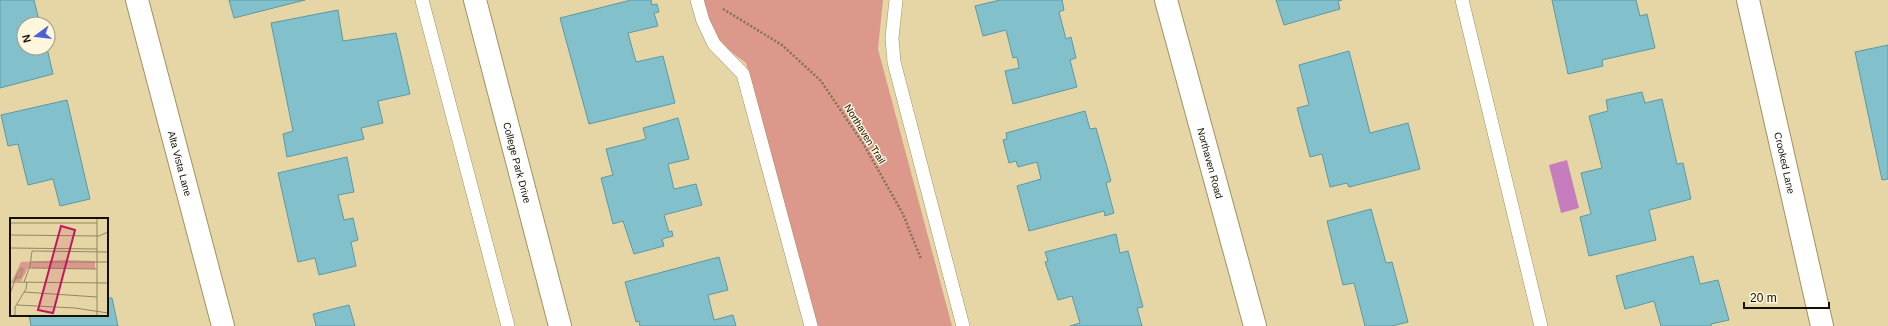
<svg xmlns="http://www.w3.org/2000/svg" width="1888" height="326" font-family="Arial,sans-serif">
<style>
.green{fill:#db988b}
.water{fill:#c67dbe}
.building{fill:#82c0cb;stroke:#5c99a4}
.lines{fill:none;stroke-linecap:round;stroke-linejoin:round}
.lane-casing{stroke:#a19163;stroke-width:14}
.street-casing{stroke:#a19163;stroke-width:24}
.secondary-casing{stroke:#a19163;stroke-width:24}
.path{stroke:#807454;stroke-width:2.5;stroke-dasharray:2 2;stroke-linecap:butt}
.lane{stroke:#fff;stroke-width:13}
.street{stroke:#fff;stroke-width:22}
.secondary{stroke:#fff;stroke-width:22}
.labels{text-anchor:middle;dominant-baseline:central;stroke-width:3;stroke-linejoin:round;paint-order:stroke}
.street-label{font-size:10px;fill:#171001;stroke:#fff6de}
.inset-road{fill:none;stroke:#938663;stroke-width:1}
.view{fill:#c2185b;fill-opacity:0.15;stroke:#c2185b;stroke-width:2}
.inset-edge{fill:none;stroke:#171001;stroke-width:2}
</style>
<rect width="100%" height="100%" fill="#e6d5a5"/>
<path class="green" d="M691,0h192l-5,49 74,277h-134l-72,-263 -48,-36z"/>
<path class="water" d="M1567,160l12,48 -18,5 -12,-48z"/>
<g class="building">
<path d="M0,0h34l6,24h-16v24h23l6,26 -53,14z"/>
<path d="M229,0h76l-71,18z"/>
<path d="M631,0h20l1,5 5,-1 2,8 -5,1 4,13 -30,7 8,29 27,-6 12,47 -86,21 -29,-106z"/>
<path d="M1000,0h62l2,10 -5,2 7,27 5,-2 5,21 -6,2 7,27 -64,17 -8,-33 14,-3 -2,-11 -4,1 -7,-28 -23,6 -8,-30z"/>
<path d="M1276,0h66l-4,1 2,8 -56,16z"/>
<path d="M1552,0h84l4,16 7,-2 8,34 -53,12 1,6 -35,8z"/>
<path d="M338,10l5,31 53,-8 14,61 -32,7 5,22 -22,5 3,11 -77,18 -4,-23 10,-3 -22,-108z"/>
<path d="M1888,45v134l-6,1 -27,-128z"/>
<path d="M1349,51l21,82 38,-10 12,46 -71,18 -2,-4 -17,4 -8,-33 -12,3 -13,-49 12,-3 -10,-40z"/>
<path d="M1642,92l3,11 17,-4 15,65 6,-1 8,36 -42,11 7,30 -67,16 -9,-39 11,-3 -10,-41 21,-5 -13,-52 19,-5 -2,-11z"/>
<path d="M67,100l23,99 -30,7 -7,-27 -25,6 -10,-41 -10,2 -7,-31z"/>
<path d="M1085,111l5,18 6,-1 15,53 -5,2 8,30 -9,3 -1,-5 -75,20 -12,-45 24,-7 -4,-17 -19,5 -2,-6 -7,2 -6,-23 4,-1 -1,-6z"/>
<path d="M678,118l11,41 -21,5 6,25 22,-5 6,21 -38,10 5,17 3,-1 1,5 -11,3 2,7 -30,8 -11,-33 -10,3 -12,-46 12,-3 -7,-26 40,-10 -3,-11z"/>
<path d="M347,157l7,35 -16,3 6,25 9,-2 5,22 -7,2 5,24 -37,9 -4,-17 -17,4 -20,-89z"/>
<path d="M1371,209l15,54 6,-1 16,60 -16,4h-27l-11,-43 -11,2 -16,-64z"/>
<path d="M1116,234l4,19 8,-2 15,56 -6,1 5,18h-72l10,-3 -8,-27 -14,4 -13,-38 3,-1 -3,-9z"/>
<path d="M1693,256l7,28 18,-4 11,40 -18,4v2h-50l-7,-25 -29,8 -9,-33z"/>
<path d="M719,257l9,33 -20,5 6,25 19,-5 3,11h-96l-1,-5 -3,1 -11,-40z"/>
<path d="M107,298h5l6,28h-87l-2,-11h78z"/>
<path d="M349,305l6,21h-39l-3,-12z"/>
</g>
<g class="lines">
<defs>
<g id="lane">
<path d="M422,0l86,326"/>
<path d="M697,0l6,21 11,23 29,30 68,252"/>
<path d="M896,0l-4,38 2,24 69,264"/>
<path d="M1462,0l79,326"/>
</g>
<g id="street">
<path id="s1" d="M137,0l86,326"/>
<path id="s2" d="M475,0l85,326"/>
<path id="s3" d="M1748,0l74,326"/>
</g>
<g id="secondary">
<path id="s4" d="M1166,0l89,326"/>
</g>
</defs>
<use href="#lane" class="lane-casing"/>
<use href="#street" class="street-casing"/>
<use href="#secondary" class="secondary-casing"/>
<path class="path" d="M723,9l59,36 39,36 43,64 39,69 18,45"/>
<use href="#lane" class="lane"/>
<use href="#street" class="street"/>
<use href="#secondary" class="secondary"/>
</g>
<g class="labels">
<g class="street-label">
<text transform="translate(865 134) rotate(58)">Northaven Trail</text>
<text stroke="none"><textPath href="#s1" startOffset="169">Alta Vista Lane</textPath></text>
<text stroke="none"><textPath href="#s2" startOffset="168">College Park Drive</textPath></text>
<text stroke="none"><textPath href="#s4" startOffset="169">Northaven Road</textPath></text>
<text stroke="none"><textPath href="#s3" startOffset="167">Crooked Lane</textPath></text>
</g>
</g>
<g transform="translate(10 218)">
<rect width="98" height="98" fill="#e6d5a5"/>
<path d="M56,42l29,1v8l-67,-1 -7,13h-9l9,-19z" fill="#db988b"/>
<path class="inset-road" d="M87,0v98M0,5h87M0,17l89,1 9,-4M0,30l87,1M21,44h77M19,50l68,1M0,64l98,1M14,64l6,-16 2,-15 76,1M14,74l73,5M0,76l6,-17 5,-9 2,1 -3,8 -4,1M7,87l58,3 33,5M5,98v-9l11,-18 1,-7"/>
<path class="view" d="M51,8l14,4 -22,83 -15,-3z"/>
<rect width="98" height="98" class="inset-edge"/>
</g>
<g transform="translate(36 36) rotate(255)"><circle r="19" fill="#fff6de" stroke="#a29a86"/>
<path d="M0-3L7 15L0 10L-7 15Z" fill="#4b62d6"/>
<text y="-6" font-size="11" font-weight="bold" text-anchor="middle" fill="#171001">N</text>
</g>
<path d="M1744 302v6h85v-6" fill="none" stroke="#171001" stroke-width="2"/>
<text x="1750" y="302" font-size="12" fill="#171001" stroke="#fff6de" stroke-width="3" paint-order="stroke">20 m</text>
</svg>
